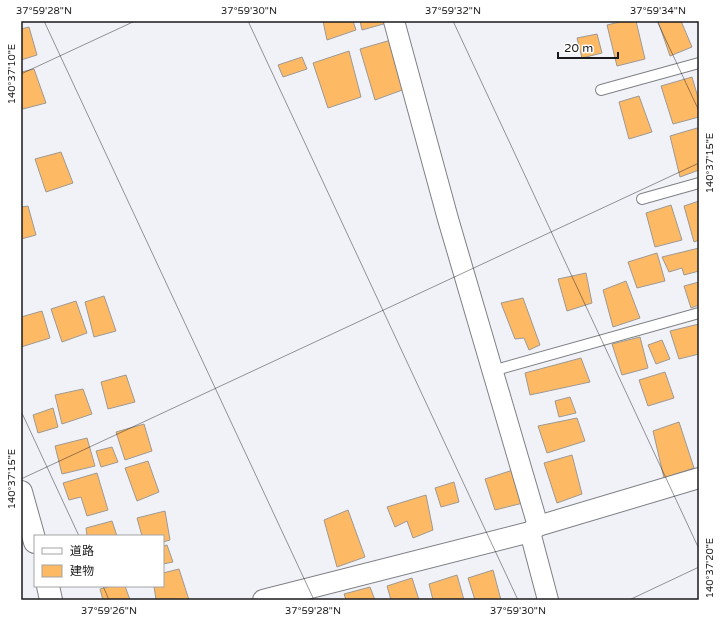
<svg xmlns="http://www.w3.org/2000/svg" width="720" height="621" font-family="'Varela Round','Noto Sans JP',sans-serif">
<style>
.building{fill:#feb965;stroke:#9d9994}
.lines{fill:none;stroke-linecap:round;stroke-linejoin:round}
.service-casing{stroke:#7f8085;stroke-width:12}
.minor-casing{stroke:#7f8085;stroke-width:22}
.tertiary-casing{stroke:#7f8085;stroke-width:24}
.service{stroke:#fff;stroke-width:10}
.minor{stroke:#fff;stroke-width:20}
.tertiary{stroke:#fff;stroke-width:22}
.ticks{fill:none;stroke:#1a1a1c;stroke-width:1;stroke-opacity:0.45}
.neatline{fill:none;stroke:#1a1a1c;stroke-width:1.5}
.ticks-label{font-size:10px;text-anchor:middle;fill:#1a1a1c}
</style>
<rect width="100%" height="100%" fill="#f1f2f8"/>
<g class="building">
<path d="M323,21h30l3,9 -29,10z"/>
<path d="M360,21h27v2l-25,7z"/>
<path d="M624,21h12l9,38 -28,7 -10,-41z"/>
<path d="M658,21h23l11,26 -22,9z"/>
<path d="M29,27l8,28 -16,5v-31z"/>
<path d="M597,34l5,19 -20,5 -5,-20z"/>
<path d="M391,40l14,49 -30,11 -15,-51z"/>
<path d="M349,51l12,46 -33,11 -15,-45z"/>
<path d="M302,57l5,12 -24,8 -5,-12z"/>
<path d="M34,69l12,34 -23,6 -2,-6v-31z"/>
<path d="M692,77l7,24v16l-26,7 -12,-38z"/>
<path d="M639,96l13,36 -23,7 -10,-37z"/>
<path d="M697,128l2,6v36l-19,7 -10,-41z"/>
<path d="M61,152l12,31 -27,9 -11,-33z"/>
<path d="M699,201v39l-5,2 -10,-36z"/>
<path d="M671,205l11,35 -27,7 -9,-34z"/>
<path d="M28,206l8,29 -15,4v-32z"/>
<path d="M699,248v23l-15,4 -2,-7 -13,4 -7,-15z"/>
<path d="M657,253l8,28 -28,7 -9,-26z"/>
<path d="M586,273l6,30 -25,8 -9,-32z"/>
<path d="M626,281l14,37 -27,9 -10,-37z"/>
<path d="M699,282v23l-8,3 -7,-22z"/>
<path d="M104,296l12,35 -22,6 -9,-35z"/>
<path d="M523,298l17,47 -11,5 -5,-12 -9,1 -14,-36z"/>
<path d="M76,301l11,32 -25,9 -11,-33z"/>
<path d="M42,311l8,27 -29,9v-30z"/>
<path d="M699,324v30l-20,5 -9,-28z"/>
<path d="M640,337l8,31 -26,7 -10,-31z"/>
<path d="M662,340l8,19 -14,5 -8,-19z"/>
<path d="M581,358l9,24 -60,13 -5,-22z"/>
<path d="M665,372l9,26 -26,8 -9,-26z"/>
<path d="M126,375l9,27 -27,7 -7,-27z"/>
<path d="M83,389l9,25 -30,10 -7,-29z"/>
<path d="M570,397l6,16 -17,4 -4,-16z"/>
<path d="M53,408l5,19 -20,6 -5,-18z"/>
<path d="M577,418l8,23 -38,12 -9,-27z"/>
<path d="M679,422l15,46 -30,10 -11,-47z"/>
<path d="M144,424l8,27 -27,9 -9,-28z"/>
<path d="M87,438l8,28 -33,8 -7,-28z"/>
<path d="M112,447l6,15 -17,5 -5,-16z"/>
<path d="M572,455l10,39 -25,9 -13,-40z"/>
<path d="M148,461l11,31 -22,9 -12,-33z"/>
<path d="M513,470l10,33 -28,7 -10,-31z"/>
<path d="M97,473l11,37 -21,6 -6,-19 -12,3 -6,-17z"/>
<path d="M454,482l5,20 -18,5 -6,-19z"/>
<path d="M426,495l7,35 -20,8 -6,-17 -12,6 -8,-20z"/>
<path d="M348,510l17,47 -28,10 -13,-47z"/>
<path d="M165,511l5,29 -7,2v-6h-21l-5,-18z"/>
<path d="M112,521l5,15h-30l-1,-8z"/>
<path d="M167,545l6,17 -10,2v-18z"/>
<path d="M179,569l10,31h-33l-2,-14h9v-13z"/>
<path d="M493,570l8,30h-26l-7,-22z"/>
<path d="M457,575l7,25h-31l-4,-16z"/>
<path d="M412,578l7,22h-28l-4,-14z"/>
<path d="M111,586h14l5,14h-27l-3,-11z"/>
<path d="M370,587l5,13h-29l-2,-6z"/>
</g>
<g class="lines">
<defs>
<g id="service">
<path d="M601,90l98,-27"/>
<path d="M642,199l57,-16"/>
<path d="M492,371l207,-58"/>
</g>
<g id="minor">
<path d="M394,21l54,198 90,307"/>
<path d="M530,532l18,68"/>
<path d="M263,600l267,-68 8,-6 161,-48"/>
</g>
<g id="tertiary">
<path d="M21,492l14,50"/>
<path d="M48,586l3,14"/>
</g>
</defs>
<use href="#service" class="service-casing"/>
<use href="#minor" class="minor-casing"/>
<use href="#tertiary" class="tertiary-casing"/>
<use href="#service" class="service"/>
<use href="#minor" class="minor"/>
<use href="#tertiary" class="tertiary"/>
</g>
<path class="ticks" d="M44,21l270,579M248,21l270,579M453,21l246,528M657,21l42,90M21,74l114,-53M21,411l58,125M21,479l678,-316M103,586l6,14M629,600l70,-33"/>
<rect width="720" height="621" fill="none" stroke="#ffffff" stroke-width="44"/>
<rect x="34" y="535" width="130" height="52" fill="#ffffff" stroke="#a3a3a4"/>
<rect x="42" y="548" width="20" height="6" fill="#ffffff" stroke="#a3a3a4"/>
<text x="70" y="555" font-size="12" fill="#1a1a1c">道路</text>
<rect x="42" y="565" width="20" height="12" fill="#feb965" stroke="#a3a3a4"/>
<text x="70" y="575" font-size="12" fill="#1a1a1c">建物</text>
<path d="M558 52v6h60v-6" fill="none" stroke="#1a1a1c" stroke-width="2"/>
<text x="564" y="52" font-size="12" fill="#1a1a1c" stroke="#ffffff" stroke-width="3" paint-order="stroke">20 m</text>
<rect x="22" y="22" width="676" height="577" class="neatline"/>
<g class="ticks-label">
<text x="44" y="14">37°59'28"N</text>
<text x="249" y="14">37°59'30"N</text>
<text x="453" y="14">37°59'32"N</text>
<text x="658" y="14">37°59'34"N</text>
<text transform="translate(11 74) rotate(-90)" y="4">140°37'10"E</text>
<text transform="translate(709 163) rotate(-90)" y="4">140°37'15"E</text>
<text transform="translate(11 479) rotate(-90)" y="4">140°37'15"E</text>
<text transform="translate(709 568) rotate(-90)" y="4">140°37'20"E</text>
<text x="109" y="614">37°59'26"N</text>
<text x="313" y="614">37°59'28"N</text>
<text x="518" y="614">37°59'30"N</text>
</g>
</svg>
